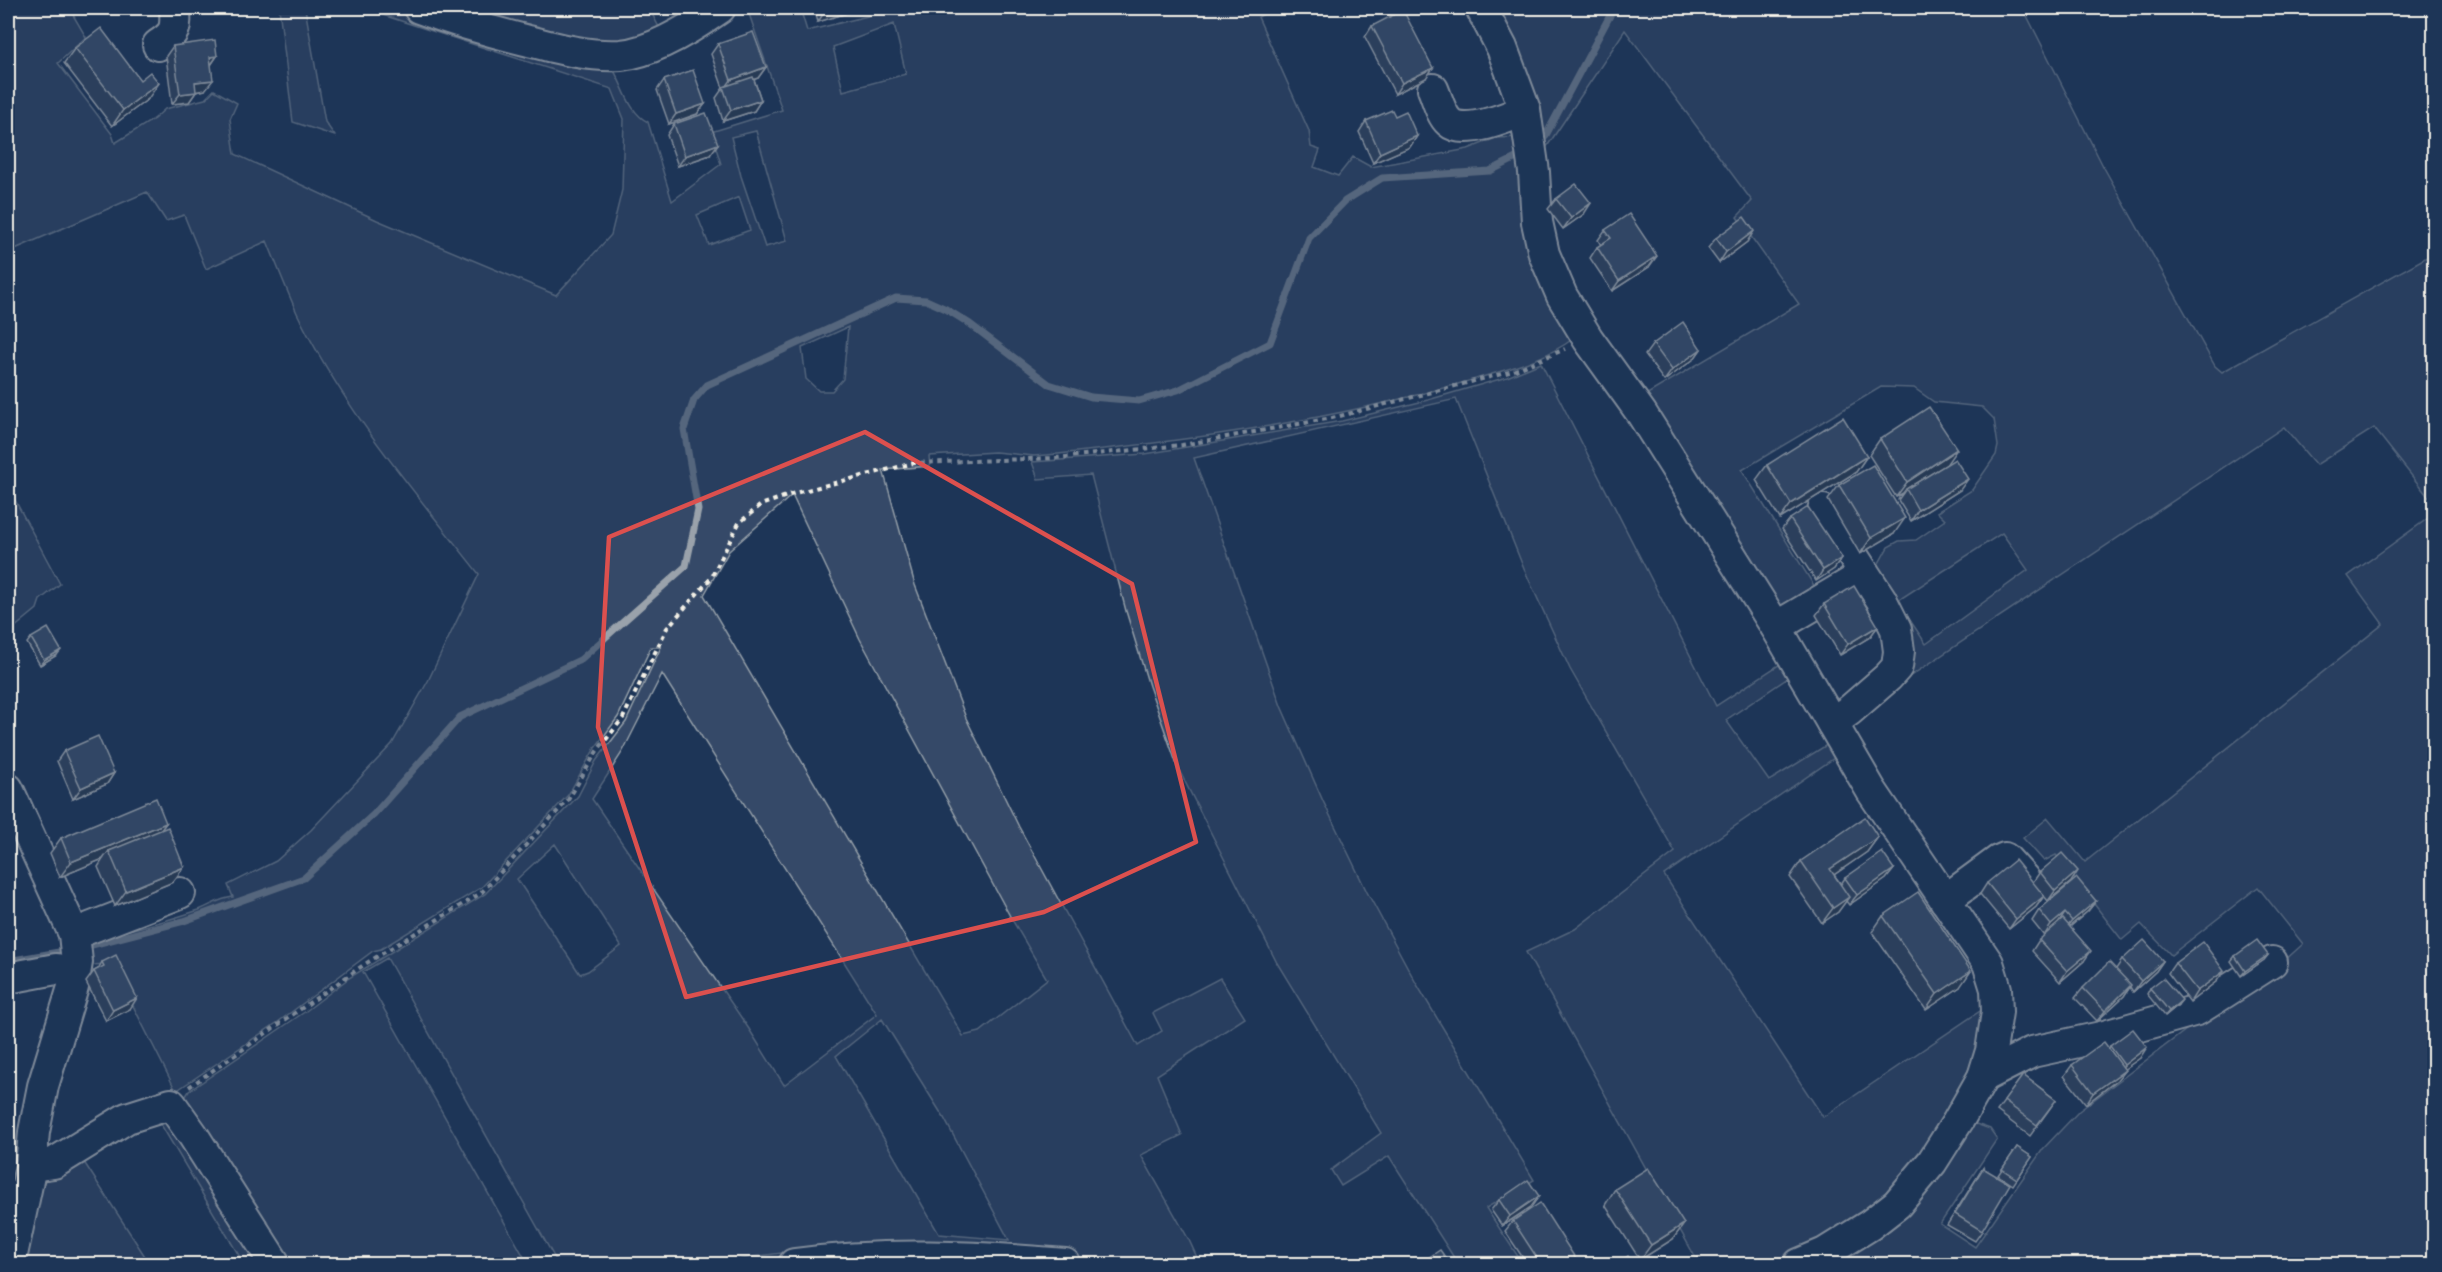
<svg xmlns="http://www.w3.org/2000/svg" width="2442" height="1272" font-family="Itim,sans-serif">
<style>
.green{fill:#354a67;stroke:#949ea8;stroke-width:1.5;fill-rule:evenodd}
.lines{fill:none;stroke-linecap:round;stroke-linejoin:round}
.stream{stroke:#9aa2ab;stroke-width:7}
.minor-casing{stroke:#f4f1e8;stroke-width:34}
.path{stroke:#f4f1e8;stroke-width:4;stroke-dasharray:4.5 4.5;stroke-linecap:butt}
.minor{stroke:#1d3557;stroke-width:30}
.wall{fill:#3e4e64;stroke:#f4f1e8;stroke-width:1.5}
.shaded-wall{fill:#324051;stroke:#f4f1e8;stroke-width:1.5}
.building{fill:#485b74;stroke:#f4f1e8;stroke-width:1.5}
.marked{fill:none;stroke:#dc504e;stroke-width:4.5;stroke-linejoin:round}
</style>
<rect width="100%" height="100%" fill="#1d3557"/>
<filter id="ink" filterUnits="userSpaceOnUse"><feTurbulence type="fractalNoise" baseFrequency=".0167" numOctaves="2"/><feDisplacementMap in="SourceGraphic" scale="12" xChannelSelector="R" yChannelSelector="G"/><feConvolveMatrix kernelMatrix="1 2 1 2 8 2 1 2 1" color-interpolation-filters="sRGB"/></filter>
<g filter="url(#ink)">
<g class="green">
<path d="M8,8h61l17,29 -28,26 54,71 3,9 39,-24 11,-10 40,-10 9,-9 23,13 -7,16 5,35 142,66 179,75 55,-60 11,-45 2,-71 -12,-30 -251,-81h42l40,16 165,37c15,19 18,50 40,61l24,79 49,-37 -10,-32 71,-22 -35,-102h53l7,23 93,-23h375l-17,9 51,114 2,16 9,3 -6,17 24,9 15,-19 18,10 97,-18 28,-11 25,-1 53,201c-28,22 -75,34 -109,44 -133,38 -270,58 -407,72l-24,2 -39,-4 -66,4 1,10 -47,4 32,115 51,133 53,109 119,219 24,-15 -9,-18 67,-35 25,40 -88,57 25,60 -41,20 48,85 11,24h-97l-83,-16 -192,-1 -77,10 -30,7h-163l-171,-306 -24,14 165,292h-243l-103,-162 7,-11 117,-80 43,-33 136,-84 93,-98 18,-35 30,-39 35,-75h-10l-33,70 -23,31 -27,47 -86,92 -101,62 -8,2 -95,71 -102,69 -64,-127 -23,1 -4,-29c34,-1 81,-15 114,-26 13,-5 19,-11 34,-13l-5,-12 48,-24 35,-31 81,-86 36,-63 51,-107c-65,-83 -136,-165 -182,-261 -11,-24 -20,-48 -30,-72l-61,28 -22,-54 -18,6 -19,-29 -139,60zM894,24l12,50 -63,17 -10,-44zM756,131l31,110 -22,6 -24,-71 -10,-39zM739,197l11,33 -41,15 -12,-30zM848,327l-5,52 -11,12h-13l-13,-12 -4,-31zM792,495l68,144 151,279 36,61 -67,53 -17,4 -259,-441 25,-44zM662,674l215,340 -93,71 -35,-56 -157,-230 31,-48zM555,844l66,102 -33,25 -8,3 -63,-95zM882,1019l62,99 65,122 -70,-6 -103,-178z"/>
<path d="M279,8h26l20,114 10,14 -42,-14z"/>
<path d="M437,8h212l14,27 -65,13z"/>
<path d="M1487,8h536l80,158 112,200 7,6 212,-119v251l-60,-76 -58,37 -32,-38 -408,272 15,-20 -13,-114 10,-18 11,-6 17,-1 29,-20 -8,-8 35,-22 24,-35 2,-9 -4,-27 -12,-12 -48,-5 -20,-14 -33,-1 -139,83 76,122 -30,14h-14l-135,-207 160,-95 -62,-87 15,-16 -127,-171 -83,124zM2002,533l26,37 -102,74 -29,-43z"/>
<path d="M1541,363l175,343 72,-47 52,95 -176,121 159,242 166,-112 -12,66 -82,125 -82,52 -31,16h-83l-173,-312 49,-23 100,-77 -105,-183 -46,-100 -68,-170 -262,59 87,248 42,95 44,91 49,91 118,197 -48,28 37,56h-65l-69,-108 -48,30 -10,-16 50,-37 -104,-170 -99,-195 -29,-82 -23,-75 -35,-136 -53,4 -6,-17 113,-8 197,-33 86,-21 79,-23zM1788,678l42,65 -61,38 -43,-61z"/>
<path d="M8,487l52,97 -20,16 -3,9 -29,24z"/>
<path d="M2434,514v750h-603l132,-137 13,-3 14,5 7,10 -57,85 35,23 68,-98 36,-38 140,-106 54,-34 30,-27 -45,-57 -87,68 -30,-31 -19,16 -66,-85 -12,6 -21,-23 25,-20 37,44 298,-238 -35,-48z"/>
<path d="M157,1118h9l102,146h-24z"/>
<path d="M82,1159l68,105h-134l18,-73 18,-17z"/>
</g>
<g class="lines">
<g class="stream">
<path d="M1539,142l7,-7 68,-127"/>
<path d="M84,947l100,-26 120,-43 70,-64 86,-97 120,-57 106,-94 12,-56 -14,-81 10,-29 13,-15 189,-87 30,2 20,9 24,15 79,60 42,13 48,4 39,-11 92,-47 39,-105 36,-37 37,-23 108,-7 34,-17"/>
<path d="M8,961l62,-11"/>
</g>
<defs>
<g id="minor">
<path d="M419,8c35,13 70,23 106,32 31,8 63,17 96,15 33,-3 72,-28 99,-47"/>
<path d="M1481,8l21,40 23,62 9,62 3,50 7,32 18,42 26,43 54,75 134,213 95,163 117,173 8,26 1,23 -6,39 -8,26 -25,44 -26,41 -35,42 -27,21 -45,28 -26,11"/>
<path d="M158,45c18,-12 18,-16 17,-37"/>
<path d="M1433,89c4,9 8,26 16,33 15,14 60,-5 76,-12"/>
<path d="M1823,510l58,89 15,30 3,22 -2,16 -9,10 -38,33 -18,13"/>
<path d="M1776,627l88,-52"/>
<path d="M8,789l66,145 3,28 -4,25 -30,99 -9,46 -3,34 23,-3 73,-45 44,-14 22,31 82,129"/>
<path d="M1945,900l53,-39 7,-3 19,21"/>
<path d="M74,934l106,-41"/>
<path d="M8,978l48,-9 19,4"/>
<path d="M1983,1077l49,-25 69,-15 96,-27 75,-48"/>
<path d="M10,1264l21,-98"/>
<path d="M794,1264c90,-12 180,-8 271,0"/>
</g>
</defs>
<use href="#minor" class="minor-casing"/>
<path class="path" d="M189,1087l176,-123 116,-71 87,-93 29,-49 26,-33 44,-90 44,-50 28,-55 22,-18 34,-12 119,-30 142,-5 126,-13 150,-27 181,-47 52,-22"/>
<use href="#minor" class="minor"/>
</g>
<g class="wall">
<path d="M814,8h42l-3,3 -35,11z"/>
<path d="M1372,26l54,52 -31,16 -30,-57z"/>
<path d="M718,44l48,23 -8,11 -4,1 7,21 -7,11 -31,10 -7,-23 7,-10 -12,-34z"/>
<path d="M173,46l44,10 -6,9 -6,25 -9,2 -7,10 -17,2 -6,-48z"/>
<path d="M75,48l73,51 -36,27 -48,-63z"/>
<path d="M664,80l41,24 -8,10 -28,10 -12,-34z"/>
<path d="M1395,116l22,20 -7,11 -37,16 -14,-31 7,-11z"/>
<path d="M674,124l36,31 -32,11 -11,-31z"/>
<path d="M1556,199l28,15 -21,15 -15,-20z"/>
<path d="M1605,230l44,37 -37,24 -22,-33 7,-11 4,-2 -3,-5z"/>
<path d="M1716,238l31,4 -28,21 -11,-15z"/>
<path d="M1653,344l48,5 -7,10 -30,22 -19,-26z"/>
<path d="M1880,439l66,25 14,26 -49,31 -13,-21 5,-7 -7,4 -27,-42z"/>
<path d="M1867,456l-11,16 -76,47 -24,-39 11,-15z"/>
<path d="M1839,485l55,49 -34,20 -32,-54z"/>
<path d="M1790,519l52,39 -8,11 -18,12 -34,-52z"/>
<path d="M1824,604l54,22 -8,11 -30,18 -24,-40z"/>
<path d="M31,638l26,17 -17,10 -13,-22z"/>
<path d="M64,751l50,22 -7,11 -34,15 -16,-38z"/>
<path d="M166,823l-6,7 13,52 -58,24 -17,-39 5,-8 -43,18 -10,-24 11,-15z"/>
<path d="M1878,837l-11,15 -33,23 7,9 4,-6 49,-9 -8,10 -37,26 -3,-4 -8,11 -16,11 -32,-46 11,-16z"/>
<path d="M2040,872l31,10 -23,19 -4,-5 -8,11 -27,22 -29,-35 7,-11 46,-1z"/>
<path d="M2096,901l-8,10 -18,16 14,34 -24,21 -28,-31 7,-11 5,-4 -12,-15 7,-11z"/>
<path d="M1883,916l77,71 -34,23 -54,-78z"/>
<path d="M2268,955l-4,5 -23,16 -10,-15 4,-5z"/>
<path d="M2122,960l41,1 -7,10 -23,21 -3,-5 -6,9 -27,25 -22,-23 8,-10 33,-19z"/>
<path d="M102,962l28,47 -24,12 -20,-39 8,-11 4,-2z"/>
<path d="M2175,963l42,18 -27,21 -22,-29z"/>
<path d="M2150,988l28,17 -13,11 -18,-22z"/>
<path d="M2110,1046l30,12 -16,11 -7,11 -31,24 -22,-28 8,-11 37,-17z"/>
<path d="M2023,1075l33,25 -26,36 -33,-25z"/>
<path d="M2017,1147l15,10 -19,28 -15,-10z"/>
<path d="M1983,1168l-1,63 -7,10 -28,-16z"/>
<path d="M1615,1189l69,35 -11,15 -33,21 -35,-55z"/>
<path d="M1539,1196l-8,11 -29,19 -11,-16 8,-10z"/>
<path d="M1513,1221l66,43h-52l-22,-33z"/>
</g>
<g class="shaded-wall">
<path d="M838,8h18l-3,3 -35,11 7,-11z"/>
<path d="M217,56l-7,10v-9z"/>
<path d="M766,67l-8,11 -34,12 7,-10z"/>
<path d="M1433,68l-7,10 -31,16 7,-11z"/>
<path d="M213,80l-8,10 -18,3 8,-11z"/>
<path d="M159,83l-11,16 -36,27 11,-16z"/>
<path d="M196,92l-7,10 -17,2 8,-10z"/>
<path d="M761,100l-7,11 -31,10 8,-11z"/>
<path d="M705,104l-8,10 -28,10 7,-10z"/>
<path d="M1417,136l-7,11 -37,16 7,-10z"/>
<path d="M718,144l-8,11 -32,11 7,-10z"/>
<path d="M1591,203l-7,11 -21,15 8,-11z"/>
<path d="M1754,231l-7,11 -28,21 7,-11z"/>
<path d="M1657,256l-8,11 -37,24 7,-10z"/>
<path d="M1701,349l-7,10 -30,22 8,-11z"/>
<path d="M1957,449l-11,16 -40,24 -3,4 -7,4 11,-15z"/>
<path d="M1867,456l-11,16 -76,47 11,-15z"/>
<path d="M1968,479l-8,11 -49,31 7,-11z"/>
<path d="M1905,518l-11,16 -34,20 11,-16z"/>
<path d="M1842,558l-8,11 -18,12 7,-11z"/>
<path d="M1878,626l-8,11 -30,18 8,-11z"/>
<path d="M61,650l-4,5 -17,10 4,-5z"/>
<path d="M114,773l-7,11 -34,15 8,-11z"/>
<path d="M166,823l-11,15 -46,13 -6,8 -43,18 11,-15z"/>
<path d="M1878,837l-11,15 -48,33 11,-16z"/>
<path d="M184,867l-11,15 -58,24 11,-15z"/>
<path d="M1894,869l-8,10 -37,26 8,-10z"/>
<path d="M2078,871l-7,11 -23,19 7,-10z"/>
<path d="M2044,896l-8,11 -27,22 7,-10z"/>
<path d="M1849,897l-11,15 -16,11 11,-15z"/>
<path d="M2096,901l-8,10 -24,20 8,-10z"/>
<path d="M2065,913l-7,11 -14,12 7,-11z"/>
<path d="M2091,951l-7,10 -24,21 7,-11z"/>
<path d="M2268,955l-4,5 -23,16 4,-5z"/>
<path d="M2163,961l-7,10 -23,21 8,-11z"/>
<path d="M1971,971l-11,16 -34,23 11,-16z"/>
<path d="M2224,971l-7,10 -27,21 7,-11z"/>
<path d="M2131,985l-7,11 -27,25 8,-10z"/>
<path d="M137,998l-7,11 -24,12 7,-11z"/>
<path d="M2182,1000l-4,5 -13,11 4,-5z"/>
<path d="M2147,1047l-7,11 -24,17 8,-10z"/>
<path d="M2125,1070l-8,10 -31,24 7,-11z"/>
<path d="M1539,1196l-8,11 -29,19 8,-10z"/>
<path d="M1684,1224l-11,15 -33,21 11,-15z"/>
</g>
<g class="building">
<path d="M824,8h14l-13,3z"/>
<path d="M1403,10l30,58 -31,15 -30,-57z"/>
<path d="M101,28l39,52 10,-8 9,11 -36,27 -48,-62z"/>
<path d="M753,32l13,35 -35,13 -13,-36z"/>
<path d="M215,40l2,16 -7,1 3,23 -18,2 1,10 -16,2 -7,-48z"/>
<path d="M693,70l12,34 -29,10 -12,-34z"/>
<path d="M753,77l8,23 -30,10 -8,-23z"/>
<path d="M1392,110l3,6 11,-5 11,25 -37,17 -14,-32z"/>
<path d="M706,113l12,31 -33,12 -11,-32z"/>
<path d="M1576,184l15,19 -20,15 -15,-19z"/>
<path d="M1629,214l28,42 -38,25 -22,-34 14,-9 -6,-8z"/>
<path d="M1744,217l10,14 -28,21 -10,-14z"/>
<path d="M1683,322l18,27 -29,21 -19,-26z"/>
<path d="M1929,407l28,42 -50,33 -27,-43z"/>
<path d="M1843,417l24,39 -76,48 -24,-39z"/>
<path d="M1955,459l13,20 -50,31 -12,-21z"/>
<path d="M1873,465l32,53 -34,20 -32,-53z"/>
<path d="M1808,507l34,51 -19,12 -33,-51z"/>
<path d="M1854,586l24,40 -30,18 -24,-40z"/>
<path d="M48,628l13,22 -17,10 -13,-22z"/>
<path d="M98,736l16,37 -33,15 -17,-37z"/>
<path d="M156,798l10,25 -95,39 -10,-24z"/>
<path d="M1865,817l13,20 -48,32 19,28 -16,11 -32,-47z"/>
<path d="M168,827l16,40 -58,24 -17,-40z"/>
<path d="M1882,852l12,17 -37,26 -12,-17z"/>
<path d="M2062,853l16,18 -23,20 -15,-19z"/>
<path d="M2015,860l29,36 -28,23 -29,-36z"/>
<path d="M2077,878l19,23 -24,20 -7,-8 -14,12 -12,-15z"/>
<path d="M1918,892l53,79 -34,23 -54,-78z"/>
<path d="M2063,919l28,32 -24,20 -28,-31z"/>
<path d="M2144,940l19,21 -22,20 -19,-21z"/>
<path d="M2257,940l11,15 -23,16 -10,-15z"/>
<path d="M2203,942l21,29 -27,20 -22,-28z"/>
<path d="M116,955l21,43 -24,12 -19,-39 10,-5 -2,-4z"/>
<path d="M2109,962l22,23 -26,26 -22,-23z"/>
<path d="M2163,978l19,22 -13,11 -19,-23z"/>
<path d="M2133,1029l14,18 -23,18 -14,-19z"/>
<path d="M2104,1042l21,28 -32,23 -21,-28z"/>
<path d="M2023,1075l33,25 -19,25 -33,-24z"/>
<path d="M8,1125h4l-4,33z"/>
<path d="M2017,1147l15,10 -15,22 -15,-10z"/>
<path d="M1648,1168l36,56 -33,21 -36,-56z"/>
<path d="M1983,1168l27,16 -28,47 -27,-17z"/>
<path d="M1528,1180l11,16 -29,20 -11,-16z"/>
<path d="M1540,1203l39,61h-19l-4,-5 -10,5h-5l-28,-43z"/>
<path d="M1440,1250l10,14h-31z"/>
<path d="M1628,1256l6,8h-18z"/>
<path d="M1699,1257l5,7h-17z"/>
</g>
</g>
<path d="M0 0H2442V1272H0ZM865,432l267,152 64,258 -152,70 -358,85 -88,-270 11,-190z" fill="#1d3557" fill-opacity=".55" fill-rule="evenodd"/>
<path class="marked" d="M865,432l267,152 64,258 -152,70 -358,85 -88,-270 11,-190z"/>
<rect width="2442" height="1272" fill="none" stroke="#1d3557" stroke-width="30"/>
<rect x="15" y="15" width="2412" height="1242" fill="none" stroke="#f4f1e8" stroke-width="2" filter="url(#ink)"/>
</svg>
